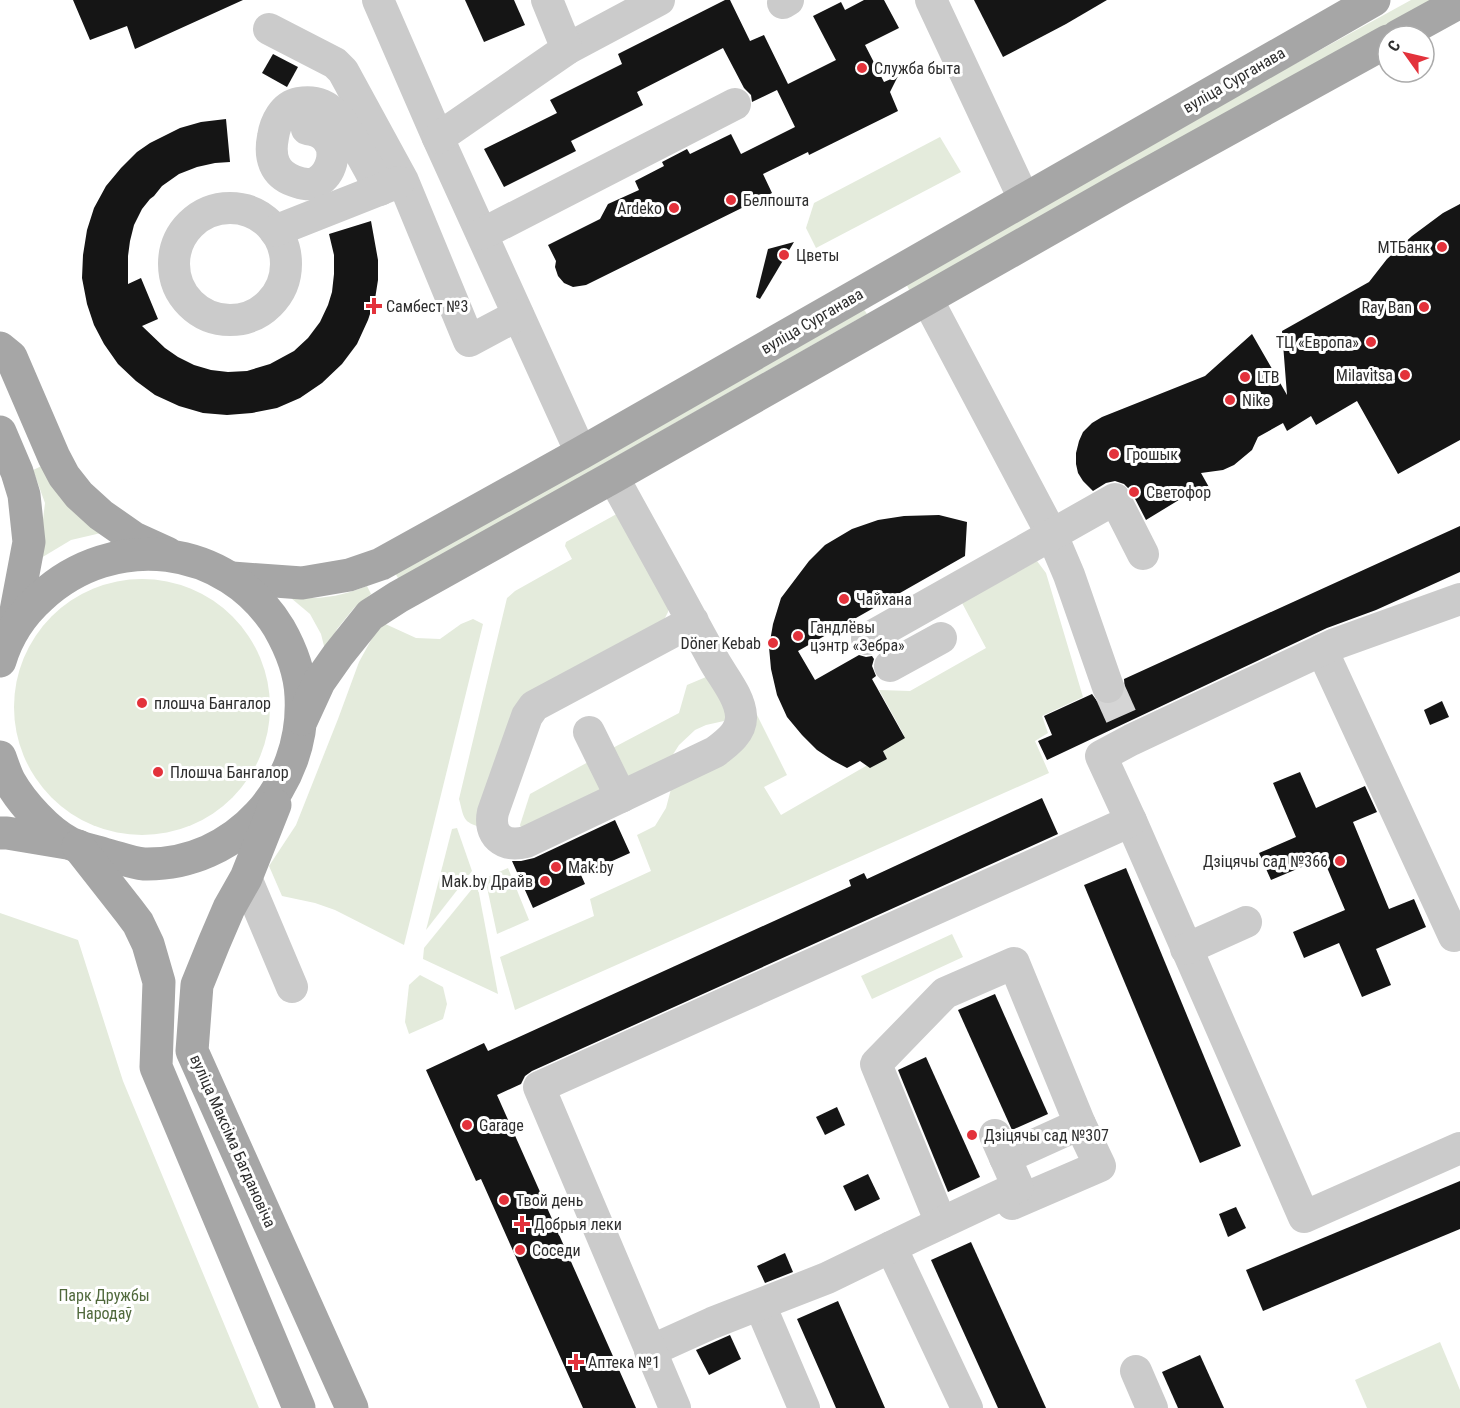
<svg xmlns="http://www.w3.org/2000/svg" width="1460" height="1408" font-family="'Roboto Condensed',sans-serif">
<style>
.green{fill:#e4ebdc}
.building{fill:#151515}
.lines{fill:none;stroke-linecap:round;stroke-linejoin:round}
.minor-tunnel{stroke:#d5d5d5;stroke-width:32;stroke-dasharray:32 16;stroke-linecap:butt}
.minor{stroke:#cbcbcb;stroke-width:32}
.major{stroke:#a6a6a6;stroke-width:33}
.poi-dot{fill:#e3323b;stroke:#fff;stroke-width:2}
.labels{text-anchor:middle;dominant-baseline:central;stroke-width:6;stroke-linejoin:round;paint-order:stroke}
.poi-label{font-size:16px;fill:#2e2e2e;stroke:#fff;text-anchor:start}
.street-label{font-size:16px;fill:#2e2e2e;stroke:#fff}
.park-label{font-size:16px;fill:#50693c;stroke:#fff}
</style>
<rect width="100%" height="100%" fill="#fff"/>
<g class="green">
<path d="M1411,0h23l-524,292 -5,-11 127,-73z"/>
<path d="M940,137l21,35 -145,76 -10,-20 8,-25z"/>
<path d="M861,305l6,9 -468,266 -6,-11z"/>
<path d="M44,465l15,31 18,19 24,18 -30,7 -35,21 4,-16 5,-42 -12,-33z"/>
<path d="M622,511l47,92 -1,9 -4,8 -138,81 -44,126c-20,-4 -18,-10 -23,-28l48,-201 8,-7 57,-32 -7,-13 1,-4z"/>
<path d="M1037,561l9,12 37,124 -41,19 6,17 -13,8 14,32 -534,237 -15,-53 94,-41 -4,-17 61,-28 -14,-36 18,-9 11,-18 5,-19 76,-94 40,80 -23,12 17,28 104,-60 -3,-7 22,-13 -25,-45 31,1 76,-43 -25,-47z"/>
<circle cx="142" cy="707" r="128"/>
<path d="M367,586l4,8 -17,14 -17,21 -11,25 -5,-20 -11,-20 -19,-16c32,1 47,-1 76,-12z"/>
<path d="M473,619l10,5 -79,321 -69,-35 -20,-7 -33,-7 -13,-30 27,-41 42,-106 21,-57 22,-40 35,16 24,1 21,-15z"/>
<path d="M706,677h6l18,40 -6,4 -18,4 -11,5 -16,15 -7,11 -44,28 -21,-33 72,-38 8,-28z"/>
<path d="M590,761l19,27 -88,40 -1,-3 10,-31z"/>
<path d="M457,828l15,43 -46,59 26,-101z"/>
<path d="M508,868l21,52 -32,14 -12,-56z"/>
<path d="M478,888l20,106 -75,-35 1,-11 48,-59z"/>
<path d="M0,913l78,27 45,141 136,327h-259z"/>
<path d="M952,934l11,23 -91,42 -11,-23z"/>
<path d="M420,975l23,12 4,17 -4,15 -34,15 -4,-12 4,-37z"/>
<path d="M1440,1342l20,48v18h-93l-12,-28z"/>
</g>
<g class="building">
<path d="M73,0h170l-108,49 -8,-23 -37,14z"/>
<path d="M465,0h49l11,25 -41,17z"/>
<path d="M725,0h5l20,41 14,-6 24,49 48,-24 -23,-44 28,-14 4,8 19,-10h20l15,28 -34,17 19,37 14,-6 -8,16 8,19 -89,44 -1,-3 -45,22 9,19 -186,92 -13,2 -9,-4 -6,-7 -3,-9 1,-6 -8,-16 52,-26 8,-15 31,-14 -4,-9 29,-15 -2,-4 25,-13 3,5 41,-20 10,20 54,-27 -18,-37 -25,12 -1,-7 -7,-7 -21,-40 -86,44 6,13 -72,36 5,10 -72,36 -20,-38 73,-36 -7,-13 72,-36 -4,-10z"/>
<path d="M974,0h133l-41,24 -63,33z"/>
<path d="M273,54l25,13 -11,20 -25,-14z"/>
<path d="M226,119l4,43 -15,1 -18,4 -18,7 -17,12 -8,10 -4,3 -8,10 -8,16 -4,16 -2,15v28l13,-6 17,41 -16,7 23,22 13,9 16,8 17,5 17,2 19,-1 23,-7 24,-13 14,-13 12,-16 8,-17 4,-13 2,-18v-19l-5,-21 42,-13 7,39v20l-3,19 -7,21 -11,24 -15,20 -20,19 -22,15 -23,10 -25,5 -25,2 -24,-2 -24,-7 -24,-11 -19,-14 -18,-17 -14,-20 -10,-19 -7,-21 -5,-26 1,-23 4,-25 7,-22 12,-22 15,-18 16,-16 13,-9 30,-15 21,-6z"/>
<path d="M1460,204v236l-62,34 -41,-73 -41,24 -5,-9 -24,15 -4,-8 -25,14 -6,13 -18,15 -11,5 -22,3 9,16 -14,8 -4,-5 -46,28 -15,-29 -7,-7 -9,-3 -9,2 -13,8 -10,-10 -5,-8 -2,-9v-11l3,-12 4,-9 9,-9 10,-6 103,-41 47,-42 35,61 -5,-64 87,-49 18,-23 25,-23 31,-23z"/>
<path d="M794,242l-34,57 -4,-2 12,-48z"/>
<path d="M939,515l28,7 -2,34 -167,95 17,29 44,-25 7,2 6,-1 2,3 -2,7 4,10 -4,3 33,59 -22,13 4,8 -17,9 -10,-7 -13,7 -15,-8 -15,-10 -15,-15 -15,-18 -10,-22 -6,-26 -2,-22 4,-23 8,-26 28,-37 16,-16 27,-16 26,-9 26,-4z"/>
<path d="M1460,526v46l-84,38 -49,18 -280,132 -9,-19 14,-6 -8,-19 48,-22 5,7 7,3h10l8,-6 3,-7 -1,-12z"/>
<path d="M1442,701l7,16 -19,8 -6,-15z"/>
<path d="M1300,772l16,36 49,-22 12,26 -24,10 36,87 25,-10 12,28 -50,22 15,36 -29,12 -23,-54 -35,15 -11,-26 52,-22 -22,-52 -52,22 -12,-27 37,-16 -23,-54z"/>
<path d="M1042,798l16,36 -526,237 -7,5 -4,8 -24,11 139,313h-53l-102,-229 -5,2 -50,-111 58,-27 4,8 363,-165 -2,-6 15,-7 3,6z"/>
<path d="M615,820l15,33 -49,22 4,9 -52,24 -21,-47h9l13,-3z"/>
<path d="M1126,868l115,278 -41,17 -116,-278z"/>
<path d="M995,994l53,120 -36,16 -54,-120z"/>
<path d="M926,1057l54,120 -32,15 -50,-122z"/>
<path d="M837,1107l8,18 -20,10 -9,-18z"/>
<path d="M868,1174l12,25 -25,12 -12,-25z"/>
<path d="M1460,1181v48l-197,82 -17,-41z"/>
<path d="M1236,1207l10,21 -18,9 -9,-23z"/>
<path d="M971,1242l75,166h-48l-40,-88 -27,-60z"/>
<path d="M785,1253l8,19 -28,11 -8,-17z"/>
<path d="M838,1301l47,107h-49l-13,-30 -26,-59z"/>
<path d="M730,1335l11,24 -32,16 -13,-25z"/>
<path d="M1200,1355l24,53h-46l-16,-36z"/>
</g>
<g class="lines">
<path class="minor-tunnel" d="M1108,687l17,38"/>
<g class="minor">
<path d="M378,0l60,138 143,315"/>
<path d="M931,0l93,199"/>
<path d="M783,3l5,-3"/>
<path d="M269,29l66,34 8,8 60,110 66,160 49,-26"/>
<path d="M567,49l92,-49"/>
<path d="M307,129c8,1 15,3 20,10 11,13 4,35 -10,43 -8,4 -15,2 -23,-1 -20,-7 -25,-24 -21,-44 2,-14 10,-31 26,-34 32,-6 46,22 59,46 8,14 15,27 22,41"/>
<path d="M438,138l129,-89 -20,-49"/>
<circle cx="230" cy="264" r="56"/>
<path d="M275,231l124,-49"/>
<path d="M482,234l253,-130"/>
<path d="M927,299l125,236 17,40 39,112"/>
<path d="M613,477c34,61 67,121 100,182 9,17 27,37 28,57 1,16 -14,27 -26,36l-189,90c-23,6 -38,-7 -33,-30l34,-96 7,-10 159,-85"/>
<path d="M867,639l248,-140 28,55"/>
<path d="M1322,650l132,286"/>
<path d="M890,666l51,-28"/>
<path d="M589,732l32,65"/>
<path d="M1131,821l173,396 156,-69"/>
<path d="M246,878l46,109"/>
<path d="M1186,949l60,-27"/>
<path d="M1007,1193l5,11 88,-38 -20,-42"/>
<path d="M941,1223l-65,-159 69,-71 69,-30 66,161 -75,34"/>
<path d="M891,1247l76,161"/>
<path d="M760,1305l44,103"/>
<path d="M650,1351l62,-28 115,-45 93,-45 98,-46 -23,-52"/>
<path d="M1136,1371l16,37"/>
<path d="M675,1408l-136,-321 592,-266 -30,-65 30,-16 204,-96 125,-45"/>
</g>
<g class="major">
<path d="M1398,36l62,-34"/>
<path d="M0,348l11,9 43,100 10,19 15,19 22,20 33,23 33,15"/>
<path d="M0,432l17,40 7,23 5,47 -16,85"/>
<path d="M232,578l70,5 47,-8 32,-11 200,-111 793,-453"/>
<path d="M0,661c7,-24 22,-47 41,-64 72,-67 186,-54 238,31 12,21 21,44 22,68 5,90 -65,170 -157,168 -13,-1 -27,-7 -40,-10 -11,-4 -24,-5 -34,-11 -22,-11 -48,-40 -60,-61 -4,-7 -7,-17 -10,-25"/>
<path d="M302,719l17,-37 19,-27 32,-40 28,-18 215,-120 509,-289 266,-147"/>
<path d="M275,805l-29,73 -17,30 -15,35 -17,42 -5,66 160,357"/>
<path d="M0,833h7l60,10"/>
<path d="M78,846l51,65 9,12 10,21 11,38 -3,85 143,341"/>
</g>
</g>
<g class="poi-dot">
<circle cx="862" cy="68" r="6"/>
<circle cx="731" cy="200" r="6"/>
<circle cx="674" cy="208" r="6"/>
<circle cx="1442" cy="247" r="6"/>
<circle cx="784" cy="255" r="6"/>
<path d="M371 297h6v6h6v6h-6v6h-6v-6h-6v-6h6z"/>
<circle cx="1424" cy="307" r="6"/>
<circle cx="1371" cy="342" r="6"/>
<circle cx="1405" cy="375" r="6"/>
<circle cx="1245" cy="377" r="6"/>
<circle cx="1230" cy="400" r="6"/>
<circle cx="1114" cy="454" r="6"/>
<circle cx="1134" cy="492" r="6"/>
<circle cx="844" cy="599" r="6"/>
<circle cx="798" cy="636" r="6"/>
<circle cx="773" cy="643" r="6"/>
<circle cx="142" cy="703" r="6"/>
<circle cx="158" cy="772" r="6"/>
<circle cx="1340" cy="861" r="6"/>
<circle cx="556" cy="867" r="6"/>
<circle cx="545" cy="881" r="6"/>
<circle cx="467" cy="1125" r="6"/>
<circle cx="972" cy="1135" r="6"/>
<circle cx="504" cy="1200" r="6"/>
<path d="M519 1215h6v6h6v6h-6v6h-6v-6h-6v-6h6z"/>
<circle cx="520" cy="1250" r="6"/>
<path d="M573 1353h6v6h6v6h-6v6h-6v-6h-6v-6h6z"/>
</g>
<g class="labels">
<g class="poi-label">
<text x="874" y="68">Служба быта</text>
<text x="743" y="200">Белпошта</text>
<text x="662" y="208" text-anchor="end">Ardeko</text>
<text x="1430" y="247" text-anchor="end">МТБанк</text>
<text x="796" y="255">Цветы</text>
<text x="386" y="306">Самбест №3</text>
<text x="1412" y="307" text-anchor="end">Ray Ban</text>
<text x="1359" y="342" text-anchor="end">ТЦ «Европа»</text>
<text x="1393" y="375" text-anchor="end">Milavitsa</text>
<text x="1257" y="377">LTB</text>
<text x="1242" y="400">Nike</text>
<text x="1126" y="454">Грошык</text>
<text x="1146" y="492">Светофор</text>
<text x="856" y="599">Чайхана</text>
<text x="810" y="627">Гандлёвы<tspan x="810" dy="18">цэнтр «Зебра»</tspan></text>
<text x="761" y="643" text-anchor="end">Döner Kebab</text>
<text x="154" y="703">плошча Бангалор</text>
<text x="170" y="772">Плошча Бангалор</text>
<text x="1328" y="861" text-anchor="end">Дзіцячы сад №366</text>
<text x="568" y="867">Mak.by</text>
<text x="533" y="881" text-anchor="end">Маk.by Драйв</text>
<text x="479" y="1125">Garage</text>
<text x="984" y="1135">Дзіцячы сад №307</text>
<text x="516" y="1200">Твой день</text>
<text x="534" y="1224">Добрыя леки</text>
<text x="532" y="1250">Соседи</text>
<text x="588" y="1362">Аптека №1</text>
</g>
<g class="street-label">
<text transform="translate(1234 80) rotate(-30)">вуліца Сурганава</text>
<text transform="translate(812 321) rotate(-30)">вуліца Сурганава</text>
<text transform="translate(233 1141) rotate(66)">вуліца Максіма Багдановіча</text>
</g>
<g class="park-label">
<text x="104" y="1295">Парк Дружбы<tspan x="104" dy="18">Народаў</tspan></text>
</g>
</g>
<g transform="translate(1406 54) rotate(304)"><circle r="28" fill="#ffffff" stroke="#ababab" stroke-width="1.5"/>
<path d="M0-4.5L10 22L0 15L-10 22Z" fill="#e3323b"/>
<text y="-9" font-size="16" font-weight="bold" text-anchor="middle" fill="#2e2e2e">С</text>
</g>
</svg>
